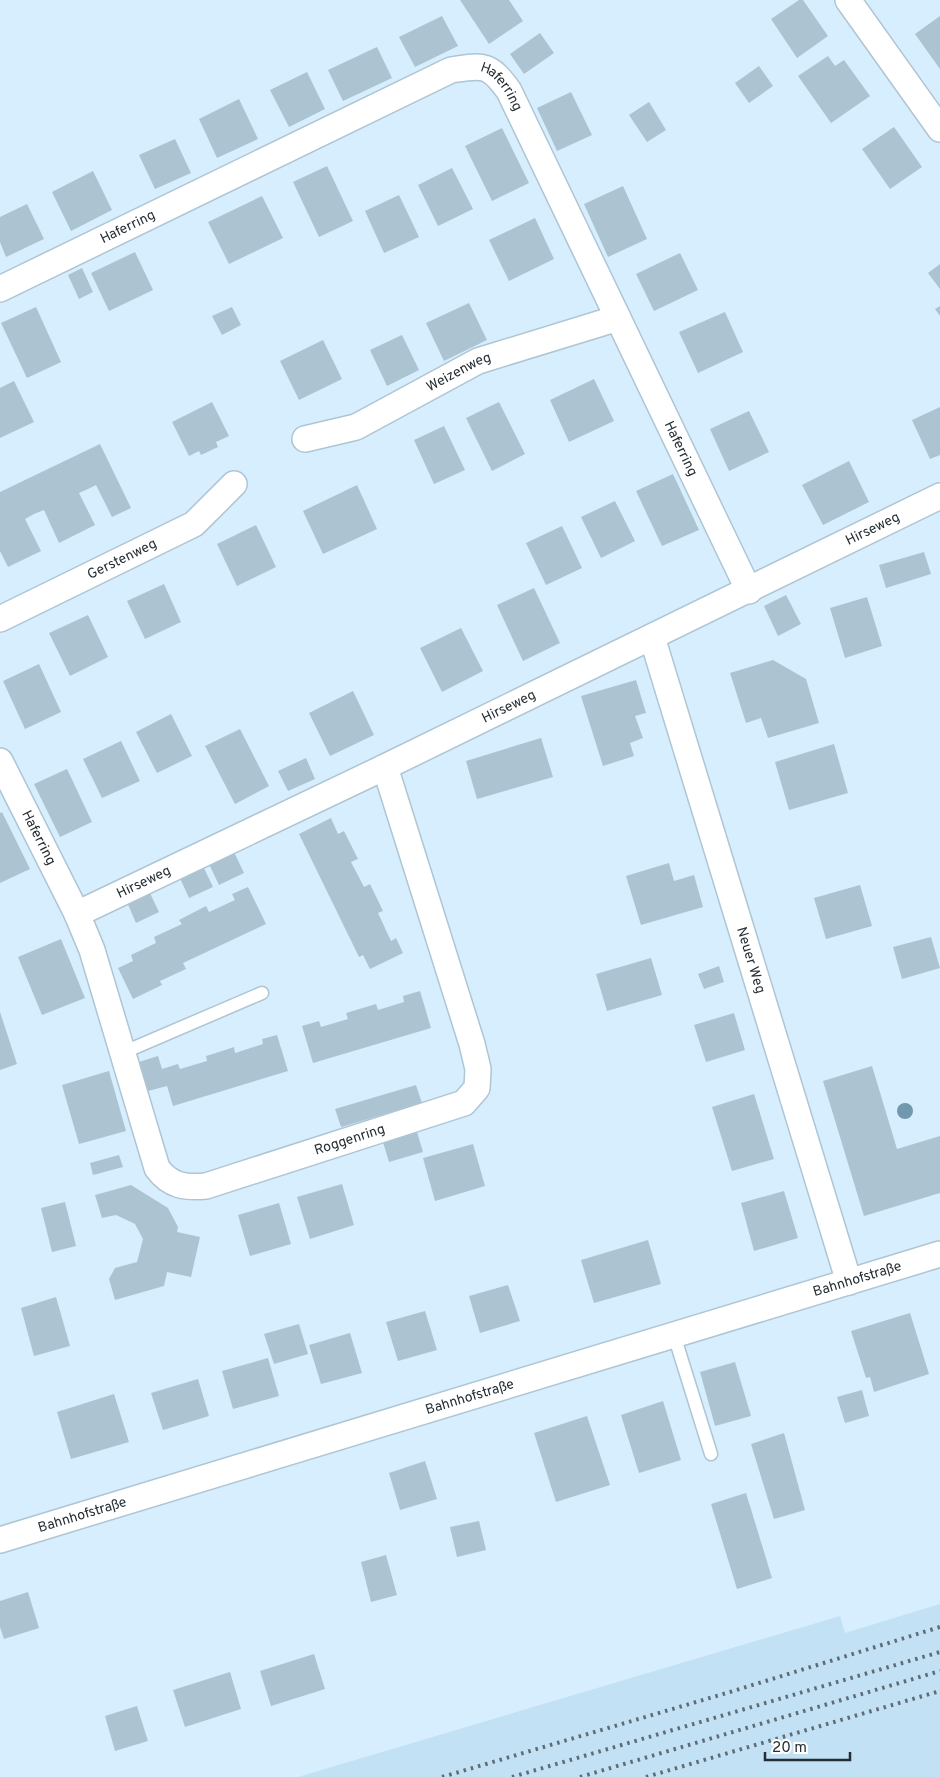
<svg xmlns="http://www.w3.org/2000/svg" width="940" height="1777" font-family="Overpass,sans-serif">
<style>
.built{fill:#c2e1f4}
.building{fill:#acc3d2}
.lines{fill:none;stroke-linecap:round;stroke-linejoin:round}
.lane-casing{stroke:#aec5d4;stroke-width:15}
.street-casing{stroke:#aec5d4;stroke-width:28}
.lane{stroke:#fff;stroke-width:12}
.street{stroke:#fff;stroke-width:25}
.rail{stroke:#5f6c75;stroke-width:4;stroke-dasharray:2.5 5;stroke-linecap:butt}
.tree{fill:#7298ae}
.labels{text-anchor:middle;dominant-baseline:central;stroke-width:4.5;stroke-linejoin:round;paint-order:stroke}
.street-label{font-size:14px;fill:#252e33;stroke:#fff}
</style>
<rect width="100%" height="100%" fill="#d7eefe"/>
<path class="built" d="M940,1604v173h-642l542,-161 5,17z"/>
<g class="building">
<path d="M460,0h49l14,21 -34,23z"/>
<path d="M799,0h4l25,36 -31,22 -26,-39z"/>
<path d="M442,16l16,30 -43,21 -16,-30z"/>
<path d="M940,16v53l-25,-35z"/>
<path d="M540,33l14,20 -30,21 -14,-20z"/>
<path d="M377,47l15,31 -49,23 -15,-31z"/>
<path d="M828,56l7,10 9,-6 26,36 -39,27 -33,-47z"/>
<path d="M759,66l14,20 -24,17 -14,-20z"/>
<path d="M307,72l18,37 -36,18 -19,-37z"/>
<path d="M571,92l21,43 -35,16 -20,-43z"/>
<path d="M239,99l19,40 -41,19 -18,-39z"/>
<path d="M649,102l17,28 -19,12 -18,-27z"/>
<path d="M894,127l28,40 -32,22 -28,-40z"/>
<path d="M502,128l27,55 -37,18 -27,-55z"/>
<path d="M175,139l16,34 -36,16 -16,-34z"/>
<path d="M327,166l26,55 -34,16 -26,-55z"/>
<path d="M452,168l21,41 -35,17 -20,-41z"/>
<path d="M93,171l19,39 -41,21 -19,-39z"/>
<path d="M623,186l24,53 -39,18 -24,-53z"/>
<path d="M399,195l20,42 -35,16 -19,-42z"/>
<path d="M262,196l21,42 -54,26 -21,-42z"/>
<path d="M27,204l17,35 -38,18 -6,-15v-25z"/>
<path d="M535,218l19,41 -45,22 -20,-41z"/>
<path d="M135,252l18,38 -44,21 -18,-38z"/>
<path d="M680,253l18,37 -44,21 -18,-37z"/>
<path d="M940,264v25l-12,-16z"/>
<path d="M82,268l11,24 -14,7 -11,-24z"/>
<path d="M469,303l18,37 -43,21 -18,-38z"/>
<path d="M940,306v10l-5,-7z"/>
<path d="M36,307l25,55 -34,16 -26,-55z"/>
<path d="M232,307l9,18 -19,10 -10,-19z"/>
<path d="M725,312l18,40 -45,21 -19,-41z"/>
<path d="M402,335l17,35 -32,16 -17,-36z"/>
<path d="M323,340l19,39 -43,21 -19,-39z"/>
<path d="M594,379l20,42 -45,21 -19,-42z"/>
<path d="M14,381l20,41 -34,16v-50z"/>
<path d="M212,402l17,34 -13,6 2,5 -17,8 -2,-4 -10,5 -17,-34z"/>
<path d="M499,402l26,52 -33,17 -26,-53z"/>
<path d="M940,407v48l-10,4 -18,-39z"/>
<path d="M749,411l20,41 -40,19 -19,-42z"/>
<path d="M444,426l21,44 -31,14 -20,-44z"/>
<path d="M100,444l31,64 -19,9 -16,-32 -8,4 -9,4 16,32 -36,18 -15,-33 -10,4 -9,5 16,32 -33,16 -8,-16v-59z"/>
<path d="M849,461l20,41 -46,23 -21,-40z"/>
<path d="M673,474l26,56 -37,16 -26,-55z"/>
<path d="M357,485l20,44 -54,25 -20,-43z"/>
<path d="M615,501l20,40 -34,17 -20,-41z"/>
<path d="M256,525l20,42 -39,19 -20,-42z"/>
<path d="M562,526l20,42 -36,17 -20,-42z"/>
<path d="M924,552l7,22 -45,14 -7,-23z"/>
<path d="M164,584l17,38 -36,17 -18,-38z"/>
<path d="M534,588l26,55 -37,18 -26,-56z"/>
<path d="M786,595l15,29 -23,12 -14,-30z"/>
<path d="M867,597l15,49 -37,12 -15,-50z"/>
<path d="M88,615l20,42 -38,19 -21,-43z"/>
<path d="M461,628l22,43 -41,21 -22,-44z"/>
<path d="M773,660l33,19 13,44 -51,15 -7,-20 -15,5 -16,-50z"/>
<path d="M39,664l22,48 -36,17 -22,-48z"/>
<path d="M636,680l10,33 -11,3 8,22 -13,5 4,13 -31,10 -22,-70z"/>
<path d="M353,691l21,44 -44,21 -21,-43z"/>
<path d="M171,714l21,42 -35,17 -21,-41z"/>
<path d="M240,729l29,57 -34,18 -30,-58z"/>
<path d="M541,738l12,39 -76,22 -11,-38z"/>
<path d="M121,741l19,40 -38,17 -19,-39z"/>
<path d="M834,744l14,49 -59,17 -14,-48z"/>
<path d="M306,758l9,21 -27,12 -10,-20z"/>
<path d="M67,769l25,53 -32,15 -26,-53z"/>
<path d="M2,812l28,57 -30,14v-70z"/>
<path d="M331,818l7,16 6,-3 14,28 -7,3 13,25 6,-3 13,27 -5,2 13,28 5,-3 7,15 -33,16 -7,-14 -4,2 -60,-123z"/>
<path d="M233,850l11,23 -25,12 -11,-23z"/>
<path d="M669,863l5,18 20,-6 9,32 -62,18 -15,-49z"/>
<path d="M202,864l11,23 -24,11 -10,-22z"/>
<path d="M860,885l12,41 -46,13 -12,-41z"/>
<path d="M248,887l18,37 -83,39 3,6 -26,12 2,4 -29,14 -15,-31 15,-7 -2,-6 25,-12 -2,-6 28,-13 -3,-4 27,-14 3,6 26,-12 -3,-6z"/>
<path d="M148,889l11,23 -23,11 -10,-23z"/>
<path d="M931,937l9,31 -38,11 -9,-32z"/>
<path d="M61,939l24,59 -43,17 -24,-58z"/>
<path d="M651,958l11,37 -55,16 -11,-37z"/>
<path d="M719,966l5,16 -20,7 -6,-15z"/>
<path d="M420,991l11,37 -118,35 -11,-37 17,-5 2,6 27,-8 -2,-6 30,-9 2,6 26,-8 -1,-6z"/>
<path d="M0,1012l17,52 -17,6z"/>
<path d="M734,1013l11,37 -39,12 -12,-37z"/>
<path d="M277,1035l11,36 -115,35 -6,-20 -19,5 -9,-29 19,-6 4,13 16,-5 2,5 27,-8 -1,-5 13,-4 15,-5 1,6 28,-9 -1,-5z"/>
<path d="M872,1066l25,83 43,-13v57l-76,23 -41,-135z"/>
<path d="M109,1071l17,60 -47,13 -17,-59z"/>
<path d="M416,1085l6,18 -81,24 -6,-18z"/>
<path d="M754,1094l20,65 -42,12 -20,-64z"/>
<path d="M417,1132l6,20 -34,10 -6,-20z"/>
<path d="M473,1144l12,42 -50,15 -12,-43z"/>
<path d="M119,1155l4,12 -30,8 -3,-12z"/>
<path d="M342,1184l12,41 -44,14 -13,-42z"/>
<path d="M131,1185l37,23 10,19 -1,5 23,5 -9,40 -24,-5 -3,14 -49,14 -6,-21 6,-11 22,-6 6,-23 -8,-15 -19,-9 -14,3 -7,-23z"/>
<path d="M784,1191l14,47 -44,13 -13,-48z"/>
<path d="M65,1202l11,44 -24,6 -11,-44z"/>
<path d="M279,1203l12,41 -41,12 -12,-41z"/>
<path d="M648,1240l13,44 -67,19 -13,-43z"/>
<path d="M508,1285l12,36 -40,12 -11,-37z"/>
<path d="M56,1297l14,49 -36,10 -13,-48z"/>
<path d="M425,1311l12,39 -39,11 -12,-39z"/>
<path d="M910,1313l19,61 -55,18 -4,-15 -4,1 -15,-47z"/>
<path d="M299,1324l9,30 -34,10 -10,-30z"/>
<path d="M350,1333l12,40 -41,11 -12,-39z"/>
<path d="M268,1358l11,38 -46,13 -11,-38z"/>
<path d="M735,1362l16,54 -36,10 -15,-54z"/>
<path d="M198,1379l11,37 -46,14 -12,-37z"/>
<path d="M862,1390l7,26 -24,7 -8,-26z"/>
<path d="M114,1394l15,48 -58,17 -14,-47z"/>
<path d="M663,1401l18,59 -42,13 -18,-58z"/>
<path d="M587,1416l23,69 -54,17 -22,-69z"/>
<path d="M784,1433l21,77 -31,9 -23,-75z"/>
<path d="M425,1461l12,38 -37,11 -11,-37z"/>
<path d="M746,1493l26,85 -35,11 -26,-85z"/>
<path d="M479,1521l7,29 -29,7 -7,-30z"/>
<path d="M386,1555l11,40 -26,7 -10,-40z"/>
<path d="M28,1592l11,36 -35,11 -4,-12v-26z"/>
<path d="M314,1654l11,35 -54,17 -11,-35z"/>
<path d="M230,1672l11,37 -56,18 -12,-37z"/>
<path d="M137,1706l11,35 -33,10 -10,-35z"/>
</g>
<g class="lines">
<defs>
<g id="lane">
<path d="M122,1053l140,-60"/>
<path d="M674,1335l37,119"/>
</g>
<g id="street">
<path d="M848,0l92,129"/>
<path id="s1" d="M0,289l451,-219c32,-5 38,-7 58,21l240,500"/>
<path id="s2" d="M305,439l51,-12 122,-66 140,-43"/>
<path id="s3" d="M0,619l194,-95 40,-40"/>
<path id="s4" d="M652,637l197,645"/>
<path id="s5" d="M0,761l77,153 15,36 65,218c13,18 28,20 49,18l258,-83 13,-15 1,-19 -6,-25 -87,-277"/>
<path id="s6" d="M77,914l308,-147 555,-271"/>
<path id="s7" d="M0,1540l940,-286"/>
</g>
</defs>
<use href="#lane" class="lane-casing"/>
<use href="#street" class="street-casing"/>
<use href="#lane" class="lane"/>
<use href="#street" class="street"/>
<g class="rail">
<path d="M442,1777l288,-85 210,-65"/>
<path d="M512,1777l428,-125"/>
<path d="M580,1777l360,-106"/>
<path d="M646,1777l294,-86"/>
</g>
</g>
<circle class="tree" cx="905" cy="1111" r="8"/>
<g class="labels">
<g class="street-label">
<text stroke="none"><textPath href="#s1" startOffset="561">Haferring</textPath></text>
<text stroke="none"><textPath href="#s1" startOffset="142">Haferring</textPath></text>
<text stroke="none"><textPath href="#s2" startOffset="169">Weizenweg</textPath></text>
<text stroke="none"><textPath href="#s1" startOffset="966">Haferring</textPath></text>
<text stroke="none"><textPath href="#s6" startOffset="884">Hirseweg</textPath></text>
<text stroke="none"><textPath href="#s3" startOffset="136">Gerstenweg</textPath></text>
<text stroke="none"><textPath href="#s6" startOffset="479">Hirseweg</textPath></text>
<text stroke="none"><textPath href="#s5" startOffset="86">Haferring</textPath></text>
<text stroke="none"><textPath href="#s6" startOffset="74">Hirseweg</textPath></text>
<text stroke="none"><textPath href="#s4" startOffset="338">Neuer Weg</textPath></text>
<text stroke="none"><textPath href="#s5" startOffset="644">Roggenring</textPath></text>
<text stroke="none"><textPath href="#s7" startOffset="896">Bahnhofstraße</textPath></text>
<text stroke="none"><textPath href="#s7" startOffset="491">Bahnhofstraße</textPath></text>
<text stroke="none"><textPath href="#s7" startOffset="86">Bahnhofstraße</textPath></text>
</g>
</g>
<path d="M765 1752v8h85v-8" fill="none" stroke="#252e33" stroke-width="2.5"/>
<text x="772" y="1752" font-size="15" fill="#252e33" stroke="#ffffff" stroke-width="4" paint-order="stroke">20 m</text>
</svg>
